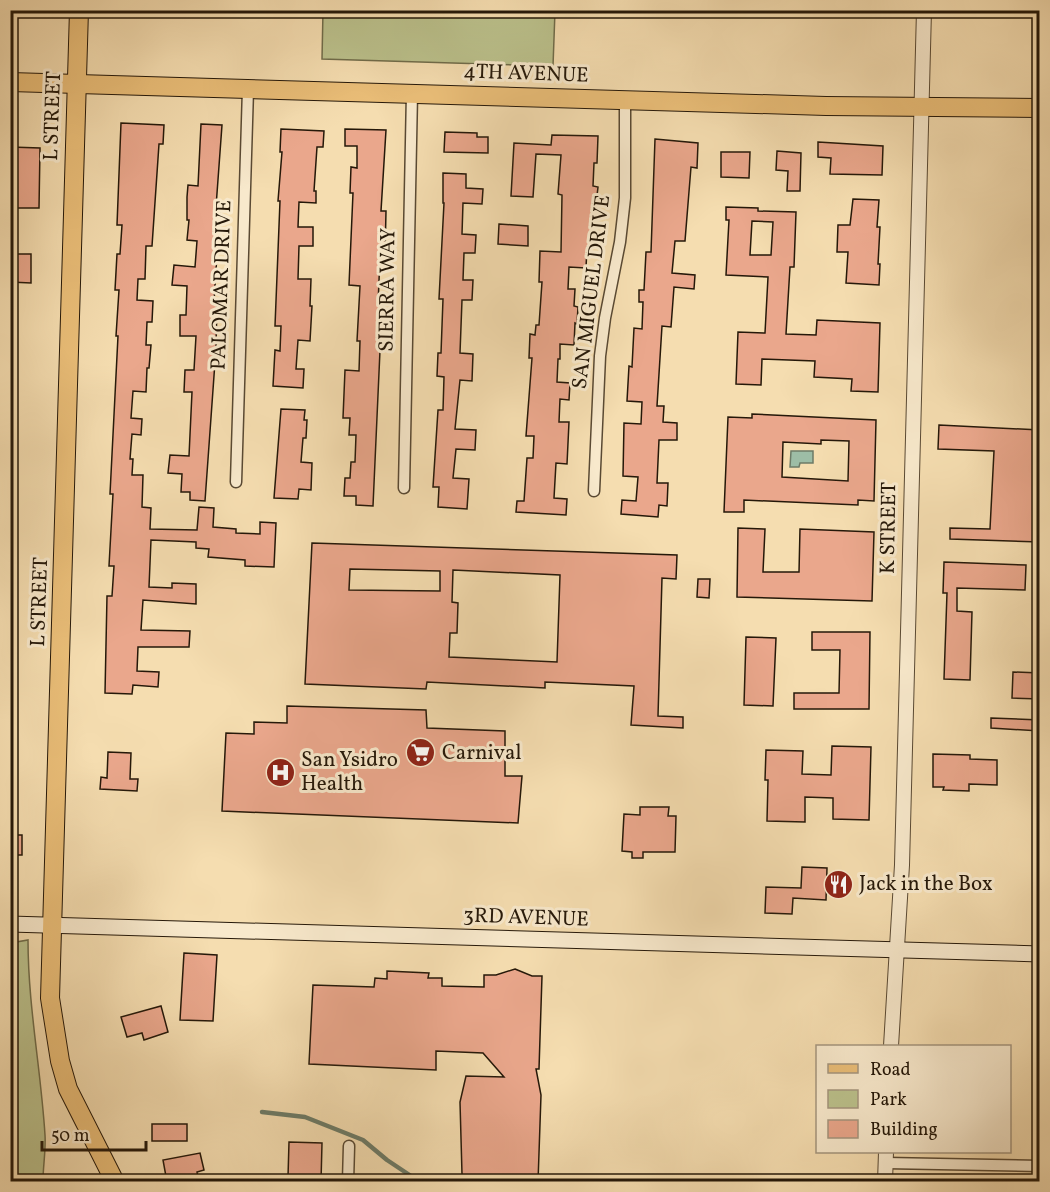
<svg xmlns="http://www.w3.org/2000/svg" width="1050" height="1192" font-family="Vollkorn,serif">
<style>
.green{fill:#bbc18c;stroke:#706c4a;stroke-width:1.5}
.water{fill:#9dbda6;stroke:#6d7b67;stroke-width:1.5}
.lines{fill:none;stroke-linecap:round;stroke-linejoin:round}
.stream{stroke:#6d7b67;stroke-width:4.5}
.building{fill:#eaa78c;stroke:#251809;stroke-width:1.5;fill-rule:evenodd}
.minor-casing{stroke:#594933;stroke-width:13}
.tertiary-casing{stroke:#594933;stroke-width:16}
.secondary-casing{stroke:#251809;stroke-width:17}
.primary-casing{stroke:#251809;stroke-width:20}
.minor{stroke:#f8e9cc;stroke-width:10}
.tertiary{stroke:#f8e9cc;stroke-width:14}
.secondary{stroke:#f8e9cc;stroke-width:15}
.primary{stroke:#eabe78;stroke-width:18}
.labels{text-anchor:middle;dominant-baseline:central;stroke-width:6;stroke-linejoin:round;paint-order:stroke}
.street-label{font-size:21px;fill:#251809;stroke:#f8e9cc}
.poi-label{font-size:21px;fill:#251809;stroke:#f8e9cc;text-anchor:start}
</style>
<rect width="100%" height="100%" fill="#f5ddb0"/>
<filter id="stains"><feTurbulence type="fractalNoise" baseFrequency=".00333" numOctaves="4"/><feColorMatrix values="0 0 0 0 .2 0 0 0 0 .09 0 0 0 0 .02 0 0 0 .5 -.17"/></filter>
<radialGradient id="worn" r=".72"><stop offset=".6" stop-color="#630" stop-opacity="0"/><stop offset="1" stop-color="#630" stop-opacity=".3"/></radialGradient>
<g class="green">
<path d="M323,11h232l-2,55 -231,-7z"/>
<path d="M28,940c0,66 13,130 17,195 1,15 -2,31 -2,46h-32v-238z"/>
</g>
<path class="water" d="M791,451h22v12h-13l-1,4h-9z"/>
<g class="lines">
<path class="stream" d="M262,1112l43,5 58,23 24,20 33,22"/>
</g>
<g class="building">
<path d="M121,123l43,2 -1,19h-4l-7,102h-6l-1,33h-7l-1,21 16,1 -1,21h-5l-1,23h5l-2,23h-2l-1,24 -13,-1 -2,27 11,1 -1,16 -9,-1 -2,25h3l-1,16h11l-1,32 9,1 -1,21 47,1 2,-23 15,1 -1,19 23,2v4l24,1v-12l16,1 -2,44 -29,-1v-6l-37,-3 1,-8 -13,-1v-6l-45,-2 -2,47 23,1v-5l24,1v20l-53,-4 -2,30 49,1 -1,16h-51l-1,24 22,1 -1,15 -25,-2 -1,9 -27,-1 2,-97h5l2,-30h-5l4,-72h-3l8,-158h-2l3,-46h-4l2,-36h3l2,-29h-5z"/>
<path d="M201,124l21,1 -6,82h4l-6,95h3l-1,46 -11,153 -15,-1v-8h-9l1,-18 -14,-1 2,-18 19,1 3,-64h-8l1,-22h9l2,-34h-16v-21h6l1,-29 -15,-1 2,-20 21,2 2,-26 -10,-1 2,-20h-2v-23l1,-12 10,1z"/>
<path d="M281,129l43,2 -1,16h-6l-3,44h2v12l-17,-1 -1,25h15v19h-14l-1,33h13l-1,27h2l-2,35 -12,-1 -2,29h8l-1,19 -30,-2 2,-36 5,1 1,-25h-6l5,-125h-2l4,-49h-2z"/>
<path d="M345,129l41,1 -5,81h5l-1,45h-5l-2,50h4l-9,200 -17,-1v-9h-12l1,-18h5l1,-16h4l1,-27h-7l1,-17h-7l2,-48 14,1 1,-30h-3l3,-55 -11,-1 4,-92h-3l1,-26 6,1v-22h-12z"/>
<path d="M445,132l32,1v4h11v16l-44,-1z"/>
<path d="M552,135l46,1 -1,27h-3l-1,23 5,1 -2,17 -3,-1 -1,44h-5l-1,21 -17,-1 -1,22h7l-1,17 4,1 -1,17 -2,-1 -1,22 -14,-1v15h-2l-1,23 13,1 -1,17 -9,-1 -1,23h10l-2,42 -11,-1 -2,35 13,1 -1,16 -50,-3 1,-11h7l3,-43h6l1,-22h-8l6,-78h-3l1,-24 5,1 1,-10h3l3,-43h-3l1,-31 21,1 1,-57 -4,-1 3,-39 -25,-1 -3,43 -22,-1 3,-53 37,2z"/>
<path d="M655,139l43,4 -1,25 -6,-1 -6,74h-10l-3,32 23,2 -1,14 -20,-2 -3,40 -9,-1 -5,80h7l-1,16 14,1v17h-18l-2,43h11l-1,23 -8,-1 -1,12 -37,-3 1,-14 14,1 2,-24 -15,-1 1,-53 17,1 1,-22 -15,-1 2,-35 3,1 2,-39 8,1 1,-27h-4v-12h5l2,-38h5z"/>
<path d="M818,142l65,4 -1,29 -52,-1 1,-16 -13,-1z"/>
<path d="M10,147l30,1 -1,60h-28z"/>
<path d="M777,151l24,2 -1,38h-13l1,-20 -12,-1z"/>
<path d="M721,152h29l-1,26 -28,-1z"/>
<path d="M443,173l23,1v14l17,1 -1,15 -19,-1 -1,31 14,1 -1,18h-11l-1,27h10l-1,20h-10l-2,53 13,1 -1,27 -12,-1 -5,49 21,1 -1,20 -19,-1 -3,29 16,1 -2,30 -29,-2 1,-20h-6l5,-77h5l1,-33 -7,-1 1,-23h3l2,-54h-4l5,-96h-1z"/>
<path d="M853,199l26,1 -2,27h3l-2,37h2l-1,21 -33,-2 2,-31h-11l1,-27h12z"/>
<path d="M726,207l32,1v3l38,1 -2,55h-4l-4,67 30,1 1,-15 63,3 -2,69 -27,-1 1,-12 -38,-2 1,-16 -53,-2 -1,26 -25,-1 2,-52 27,1 3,-56 -42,-2 3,-55h-3zM752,221l21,1 -2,33h-21z"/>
<path d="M499,224l29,2v20l-30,-2z"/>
<path d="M10,254h21v29l-21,-1z"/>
<path d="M281,409l24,1 -1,10h3l-1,18h-3l-2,24 11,1 -1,27 -12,-1 -1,10 -24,-1z"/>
<path d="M752,414l124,6 -2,81 -16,-1v5l-114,-5v12h-20l4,-95 24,1zM821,440l28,1 -1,40 -66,-4 1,-35 38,2z"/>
<path d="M939,425l101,5v112l-90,-3v-11l40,1 4,-78 -56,-2z"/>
<path d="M738,528l27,1 -2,43h36l1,-43 74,3 -2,69 -135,-4z"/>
<path d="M312,543l365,12 -1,24 -14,-1 -4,138 25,1v11l-52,-3 3,-39 -89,-4v6l-118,-6 -1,7 -121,-5zM350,569l90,2v20l-91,-1zM453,570l107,5 -3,87 -108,-5 1,-24h7l1,-30 -6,-1z"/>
<path d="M944,562l82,3 -1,25 -68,-2v23l15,1 -2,68 -26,-1 3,-86h-4z"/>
<path d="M698,579h12l-1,19 -12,-1z"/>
<path d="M812,632h58l-1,77h-75v-16h45l1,-43h-28z"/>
<path d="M746,637l30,1 -3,68 -29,-1z"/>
<path d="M1013,672l27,1v26l-28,-1z"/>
<path d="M287,706l139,4 1,18 78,3v45h17l-4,47 -296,-12 4,-78 28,1v-12l33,1z"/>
<path d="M991,718l49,2v11l-49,-3z"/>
<path d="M832,746l39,1 -2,73 -36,-1v-21l-28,-1v25l-38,-1 1,-41h-3l1,-30 37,1 -1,23 29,1z"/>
<path d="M108,752l23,1 -1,26h8l-1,12 -37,-2 1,-12 6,1z"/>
<path d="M933,754l37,1v4l27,1v25l-28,-1v7l-26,-1 1,-3h-11z"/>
<path d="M640,807h29l-1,9h8l-1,36h-32v6h-11v-6l-10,-1 2,-37 16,1z"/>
<rect x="10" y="835" width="12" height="20"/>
<path d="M802,867l25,1 -1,32 -33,-2 -1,16 -27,-1 1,-26 35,1z"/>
<path d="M184,953l33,2 -4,66 -33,-1z"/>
<path d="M515,969l17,7h10l-3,93h-3l5,26 -3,87h-67l-9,-8 -2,-72 6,-26 38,1 -21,-24 -47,-2v19l-127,-6 4,-79 61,2 1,-9 12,1v-8l42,2 -1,5h14v8l42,1v-12h12z"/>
<path d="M161,1006l7,26 -24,8 -2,-7 -15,4 -6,-20z"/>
<rect x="152" y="1124" width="35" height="17"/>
<path d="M289,1142l33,1 -1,39h-15v-5h-18z"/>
<path d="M200,1153l4,17 -7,2 2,10h-32l-4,-22z"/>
</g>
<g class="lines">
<defs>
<g id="minor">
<path d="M236,482l12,-393"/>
<path d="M404,488l8,-395"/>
<path d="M594,491l6,-135 5,-38 15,-76 5,-44v-99"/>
<path d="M886,1163l154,3"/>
<path d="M348,1182l1,-36"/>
</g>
<g id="tertiary">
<path d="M891,1046l11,-181 22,-855"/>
<path d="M885,1182l1,-30"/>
</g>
<path id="secondary" d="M10,924l1030,30"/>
<g id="primary">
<path d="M79,10l-29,988 10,63 8,28 47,93"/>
<path d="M10,82l816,24 214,2"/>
</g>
</defs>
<use href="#minor" class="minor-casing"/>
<use href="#tertiary" class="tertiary-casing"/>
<use href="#secondary" class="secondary-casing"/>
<use href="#primary" class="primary-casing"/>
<use href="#minor" class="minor"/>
<use href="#tertiary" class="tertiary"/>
<use href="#secondary" class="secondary"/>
<use href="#primary" class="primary"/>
</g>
<defs>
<symbol id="supermarket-disc" viewBox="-11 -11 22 22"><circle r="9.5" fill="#8f2418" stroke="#f8e9cc"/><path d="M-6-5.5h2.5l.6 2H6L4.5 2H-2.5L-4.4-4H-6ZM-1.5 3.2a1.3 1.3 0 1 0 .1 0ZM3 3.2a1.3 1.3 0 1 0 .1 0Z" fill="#fff"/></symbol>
<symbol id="hospital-disc" viewBox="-11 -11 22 22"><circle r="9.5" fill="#8f2418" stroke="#f8e9cc"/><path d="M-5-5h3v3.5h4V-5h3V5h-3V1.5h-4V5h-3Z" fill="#fff"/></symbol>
<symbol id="restaurant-disc" viewBox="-11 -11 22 22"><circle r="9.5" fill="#8f2418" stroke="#f8e9cc"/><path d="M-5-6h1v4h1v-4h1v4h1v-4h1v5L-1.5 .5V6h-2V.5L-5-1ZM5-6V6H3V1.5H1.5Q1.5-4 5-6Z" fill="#fff"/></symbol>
</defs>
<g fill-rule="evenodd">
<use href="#supermarket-disc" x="404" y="736" width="33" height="33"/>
<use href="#hospital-disc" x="264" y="756" width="33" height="33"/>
<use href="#restaurant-disc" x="822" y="868" width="33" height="33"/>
</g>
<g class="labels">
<g class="street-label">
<text transform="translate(526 74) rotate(2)">4TH AVENUE</text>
<text transform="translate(53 116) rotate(-88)">L STREET</text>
<text transform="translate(222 285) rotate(-88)">PALOMAR DRIVE</text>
<text transform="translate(388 290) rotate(-89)">SIERRA WAY</text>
<text transform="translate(592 292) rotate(-83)">SAN MIGUEL DRIVE</text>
<text transform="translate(889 528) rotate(-89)">K STREET</text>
<text transform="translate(40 602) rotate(-88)">L STREET</text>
<text transform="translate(526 918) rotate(2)">3RD AVENUE</text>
</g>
<g class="poi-label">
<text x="442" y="753">Carnival</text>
<text x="301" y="760">San Ysidro<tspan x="301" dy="24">Health</tspan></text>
<text x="859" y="884">Jack in the Box</text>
</g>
</g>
<rect width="1050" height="1192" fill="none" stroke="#f5ddb0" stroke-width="36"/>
<rect x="12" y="12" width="1026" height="1168" fill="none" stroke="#251809" stroke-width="3"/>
<rect x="18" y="18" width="1014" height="1156" fill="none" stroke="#251809" stroke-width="1.5"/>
<rect x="816" y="1045" width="195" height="108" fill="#f8e9cc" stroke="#a4957e" stroke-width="1.5"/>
<rect x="828" y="1064" width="30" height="9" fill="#eabe78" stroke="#a4957e" stroke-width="1.5"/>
<text x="870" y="1075" font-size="18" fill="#251809">Road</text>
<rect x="828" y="1090" width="30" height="18" fill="#bbc18c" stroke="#a4957e" stroke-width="1.5"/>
<text x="870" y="1105" font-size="18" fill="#251809">Park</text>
<rect x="828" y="1120" width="30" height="18" fill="#eaa78c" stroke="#a4957e" stroke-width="1.5"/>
<text x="870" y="1135" font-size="18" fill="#251809">Building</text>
<path d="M42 1141v9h104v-9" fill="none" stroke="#251809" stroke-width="3"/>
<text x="51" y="1141" font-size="18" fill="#251809" stroke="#f8e9cc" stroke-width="4.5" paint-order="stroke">50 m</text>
<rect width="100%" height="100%" filter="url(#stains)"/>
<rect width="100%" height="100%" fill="url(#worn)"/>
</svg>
